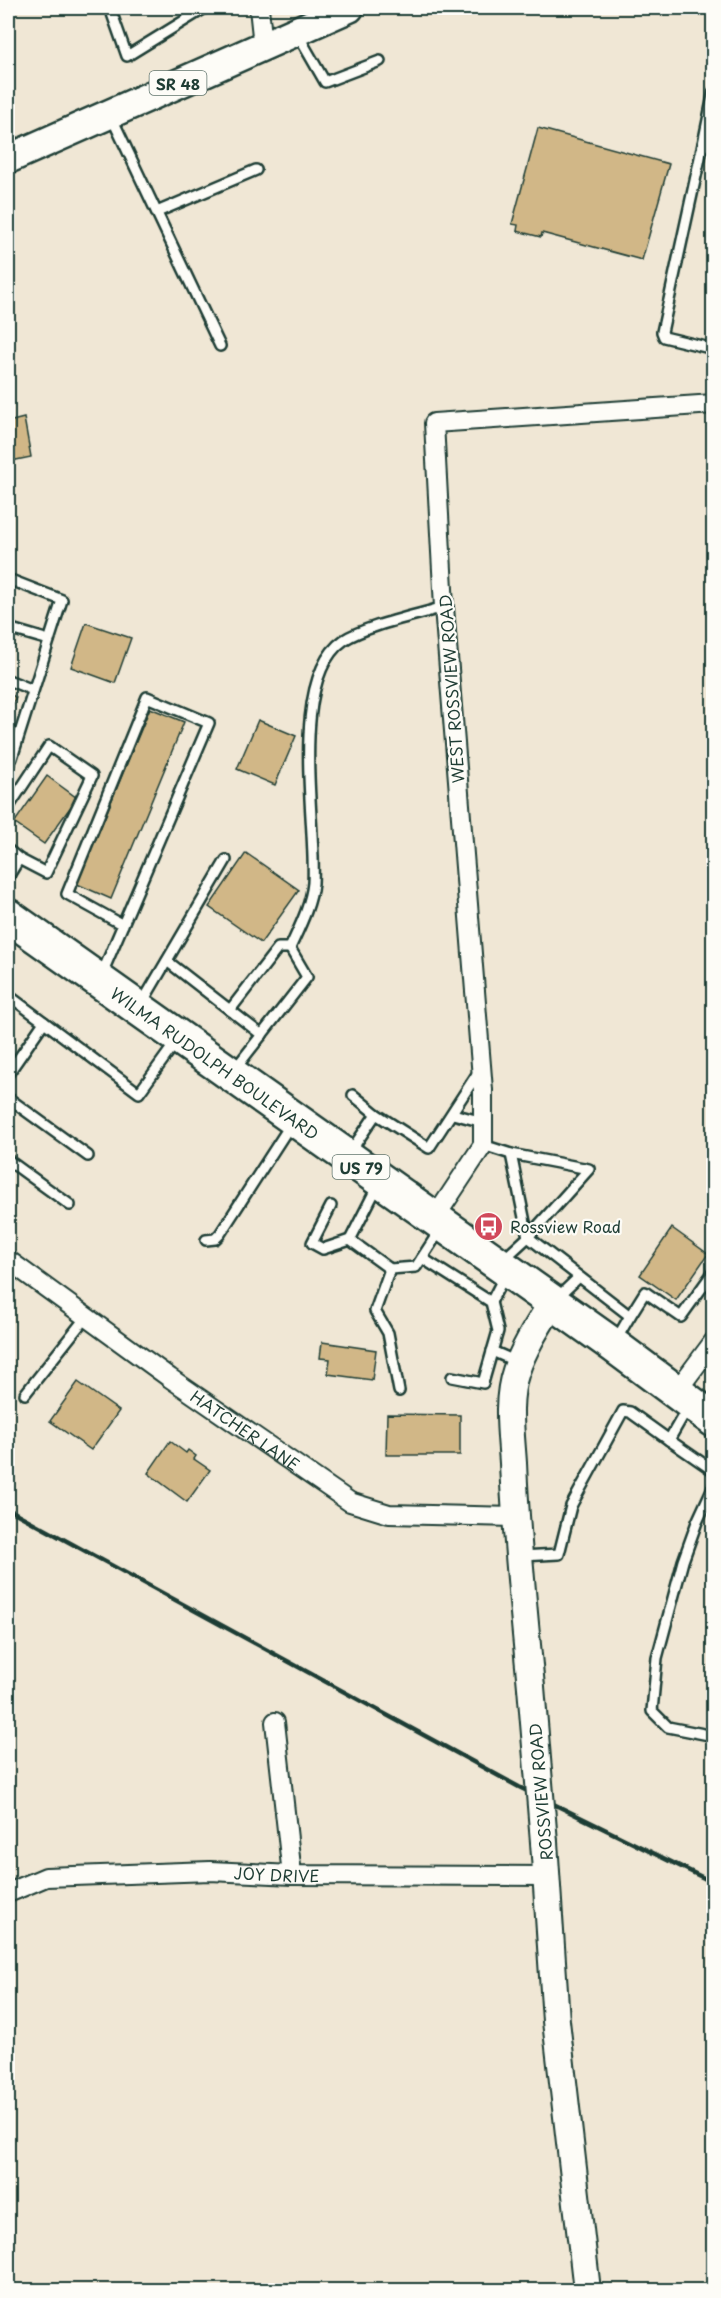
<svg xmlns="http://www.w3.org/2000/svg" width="721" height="2298" font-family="'Playpen Sans',sans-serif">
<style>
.building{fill:#d1b787;stroke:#1f3d34;stroke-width:1.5}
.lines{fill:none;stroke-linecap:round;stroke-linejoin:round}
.lane-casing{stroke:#1f3d34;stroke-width:14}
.street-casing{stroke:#1f3d34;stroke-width:22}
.secondary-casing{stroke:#1f3d34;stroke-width:30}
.primary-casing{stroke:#1f3d34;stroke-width:33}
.highway-casing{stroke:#1f3d34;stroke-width:38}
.lane{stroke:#fdfcf7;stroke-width:9}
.street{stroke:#fdfcf7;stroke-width:18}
.secondary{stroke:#fdfcf7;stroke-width:26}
.primary{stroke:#fdfcf7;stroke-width:28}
.highway{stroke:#fdfcf7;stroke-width:33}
.rail{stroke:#1f3d34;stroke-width:4.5}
.secondary-bridge-casing{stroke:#1f3d34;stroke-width:30;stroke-linecap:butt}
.secondary-bridge{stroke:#fdfcf7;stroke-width:26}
.labels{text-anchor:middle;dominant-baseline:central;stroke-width:4.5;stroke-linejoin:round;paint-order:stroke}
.shield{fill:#fdfcf7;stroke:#62766e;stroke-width:1.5}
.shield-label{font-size:15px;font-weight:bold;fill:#1f3d34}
.street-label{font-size:16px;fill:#1f3d34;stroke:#fdfcf7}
.poi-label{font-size:16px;fill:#1f3d34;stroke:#fdfcf7;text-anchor:start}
</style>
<rect width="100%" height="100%" fill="#f0e7d5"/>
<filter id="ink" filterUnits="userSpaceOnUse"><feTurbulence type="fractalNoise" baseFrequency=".0167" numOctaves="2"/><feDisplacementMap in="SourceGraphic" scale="12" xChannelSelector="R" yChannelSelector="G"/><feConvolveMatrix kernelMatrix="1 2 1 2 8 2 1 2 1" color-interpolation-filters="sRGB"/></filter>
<g filter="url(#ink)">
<g class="building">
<path d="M538,128l131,36 -27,96 -100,-27 -1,4 -24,-6 1,-6 -6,-1z"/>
<path d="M24,418l7,39 -20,4 -3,-17v-22z"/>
<path d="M86,623l45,15 -16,45 -44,-16z"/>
<path d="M8,692l8,6 -8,11z"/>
<path d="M150,708l34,14 -73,177 -34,-15z"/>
<path d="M258,720l38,16 -21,49 -38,-16z"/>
<path d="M47,776l30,22 -33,46 -30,-21z"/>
<path d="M246,853l53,37 -38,53 -52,-36z"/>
<path d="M672,1228l36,26 -32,46 -36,-25z"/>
<path d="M322,1342l54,8 -4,30 -44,-6 2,-15 -10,-1z"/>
<path d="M78,1382l41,29 -28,39 -41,-29z"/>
<path d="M387,1414l73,1v40h-74z"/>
<path d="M170,1441l16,12 2,-3 8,6 -2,3 16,11 -23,32 -39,-29z"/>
</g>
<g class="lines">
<defs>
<g id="lane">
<path d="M110,8l17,48 78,-48"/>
<path d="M298,35l27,47 55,-21"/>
<path d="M111,116l109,230"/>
<path d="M703,144l11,-53"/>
<path d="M714,147l-11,-3 -41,188 2,5 50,12"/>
<path d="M157,212l99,-42"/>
<path d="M8,579l54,21 -50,158 -4,7"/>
<path d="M8,628l41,12"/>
<path d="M8,680l25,10"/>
<path d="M8,808l41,-62 43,30 -46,97 -27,-14 -11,-9"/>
<path d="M8,877l11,-18"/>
<path d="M290,948c9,-20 21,-43 23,-65 4,-60 -26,-204 31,-243 21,-14 74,-25 100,-33"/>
<path d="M167,961l95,74"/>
<path d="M101,976l108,-253 -62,-26 -80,197 56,31"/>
<path d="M8,995l131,98 37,-51"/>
<path d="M142,1003l84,-143"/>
<path d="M230,1010l48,-62h12"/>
<path d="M235,1069l72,-92 -17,-29"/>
<path d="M8,1074l36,-52"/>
<path d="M353,1095l23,19"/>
<path d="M8,1098l80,58"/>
<path d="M453,1114l30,8"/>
<path d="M483,1145l28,9 78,15 -61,68 102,79 15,-24 36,25 33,-46"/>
<path d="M350,1152l26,-38 53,34 50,-77"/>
<path d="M8,1160l62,45"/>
<path d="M378,1185l-28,55 40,29 26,-2 24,-37"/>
<path d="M331,1206l-19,37 11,6 27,-9"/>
<path d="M206,1240l9,-1 5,-5 71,-110"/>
<path d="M422,1258l69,44 14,-27"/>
<path d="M504,1259l24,-22 -17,-83"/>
<path d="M390,1269l-15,42 13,22 11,58"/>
<path d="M557,1298l22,-21"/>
<path d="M616,1340l14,-24"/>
<path d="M492,1351l25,11"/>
<path d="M452,1377l31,6 15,-52 -7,-29"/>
<path d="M25,1394l61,-77"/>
<path d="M688,1407l-19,33 45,31"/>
<path d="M714,1485l-17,37 -14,39 -26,97 -5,53 16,16 46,9"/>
<path d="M521,1556l38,-2 12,-48 52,-95 7,1 39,28"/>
</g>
<g id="street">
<path d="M259,8l4,37"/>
<path d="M434,1219l49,-74v-55l-39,-483 -10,-184 280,-19"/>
<path id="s1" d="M8,1260l162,118 180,124 39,12 126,3"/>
<path d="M676,1392l38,-51"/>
<path d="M275,1722l17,153"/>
<path id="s2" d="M8,1893l38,-16 164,-6 82,4 256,1"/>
</g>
<g id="secondary">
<path d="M531,1687c-7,-75 -15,-149 -18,-224 -2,-30 -7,-63 3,-92 8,-24 23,-47 36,-68"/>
<path d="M544,1842l12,179 31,269"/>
</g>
<path id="primary" d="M8,159l341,-151"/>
<g id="highway">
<path id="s3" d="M8,916l605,429 101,75"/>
</g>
</defs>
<use href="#lane" class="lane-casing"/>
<use href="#street" class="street-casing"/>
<use href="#secondary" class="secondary-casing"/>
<use href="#primary" class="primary-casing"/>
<use href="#highway" class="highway-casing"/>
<use href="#lane" class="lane"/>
<use href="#street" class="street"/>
<use href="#secondary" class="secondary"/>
<use href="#primary" class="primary"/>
<use href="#highway" class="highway"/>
<path class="rail" d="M8,1509l511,278 195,96"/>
<defs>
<path id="secondary-bridge" d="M531,1687l13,155"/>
</defs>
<use href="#secondary-bridge" class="secondary-bridge-casing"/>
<use href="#secondary-bridge" class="secondary-bridge"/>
</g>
</g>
<defs>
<symbol id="bus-disc" viewBox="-11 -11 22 22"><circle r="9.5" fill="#d1495b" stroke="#fdfcf7"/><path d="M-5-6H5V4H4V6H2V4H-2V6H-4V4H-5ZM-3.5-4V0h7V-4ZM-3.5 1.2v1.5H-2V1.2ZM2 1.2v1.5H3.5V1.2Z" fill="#fff"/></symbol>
</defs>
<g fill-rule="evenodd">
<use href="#bus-disc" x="472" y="1210" width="33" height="33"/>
</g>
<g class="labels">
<g class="shield">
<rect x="149.5" y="71" width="57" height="24" rx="4.5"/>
<rect x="332.5" y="1155" width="57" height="24" rx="4.5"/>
</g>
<g class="shield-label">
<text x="178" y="83">SR 48</text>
<text x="361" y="1167">US 79</text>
</g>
<g class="street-label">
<text transform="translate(451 689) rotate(-94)">WEST ROSSVIEW ROAD</text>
<text stroke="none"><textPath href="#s3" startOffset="254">WILMA RUDOLPH BOULEVARD</textPath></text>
<text stroke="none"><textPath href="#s1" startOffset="292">HATCHER LANE</textPath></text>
<text transform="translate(540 1792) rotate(-95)">ROSSVIEW ROAD</text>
<text stroke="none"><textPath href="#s2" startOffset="272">JOY DRIVE</textPath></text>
</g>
<g class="poi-label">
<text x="510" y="1226">Rossview Road</text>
</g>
</g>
<rect width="721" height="2298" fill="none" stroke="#fdfcf7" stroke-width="30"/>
<rect x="15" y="15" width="691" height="2268" fill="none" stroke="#1f3d34" stroke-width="2" filter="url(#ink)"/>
</svg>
